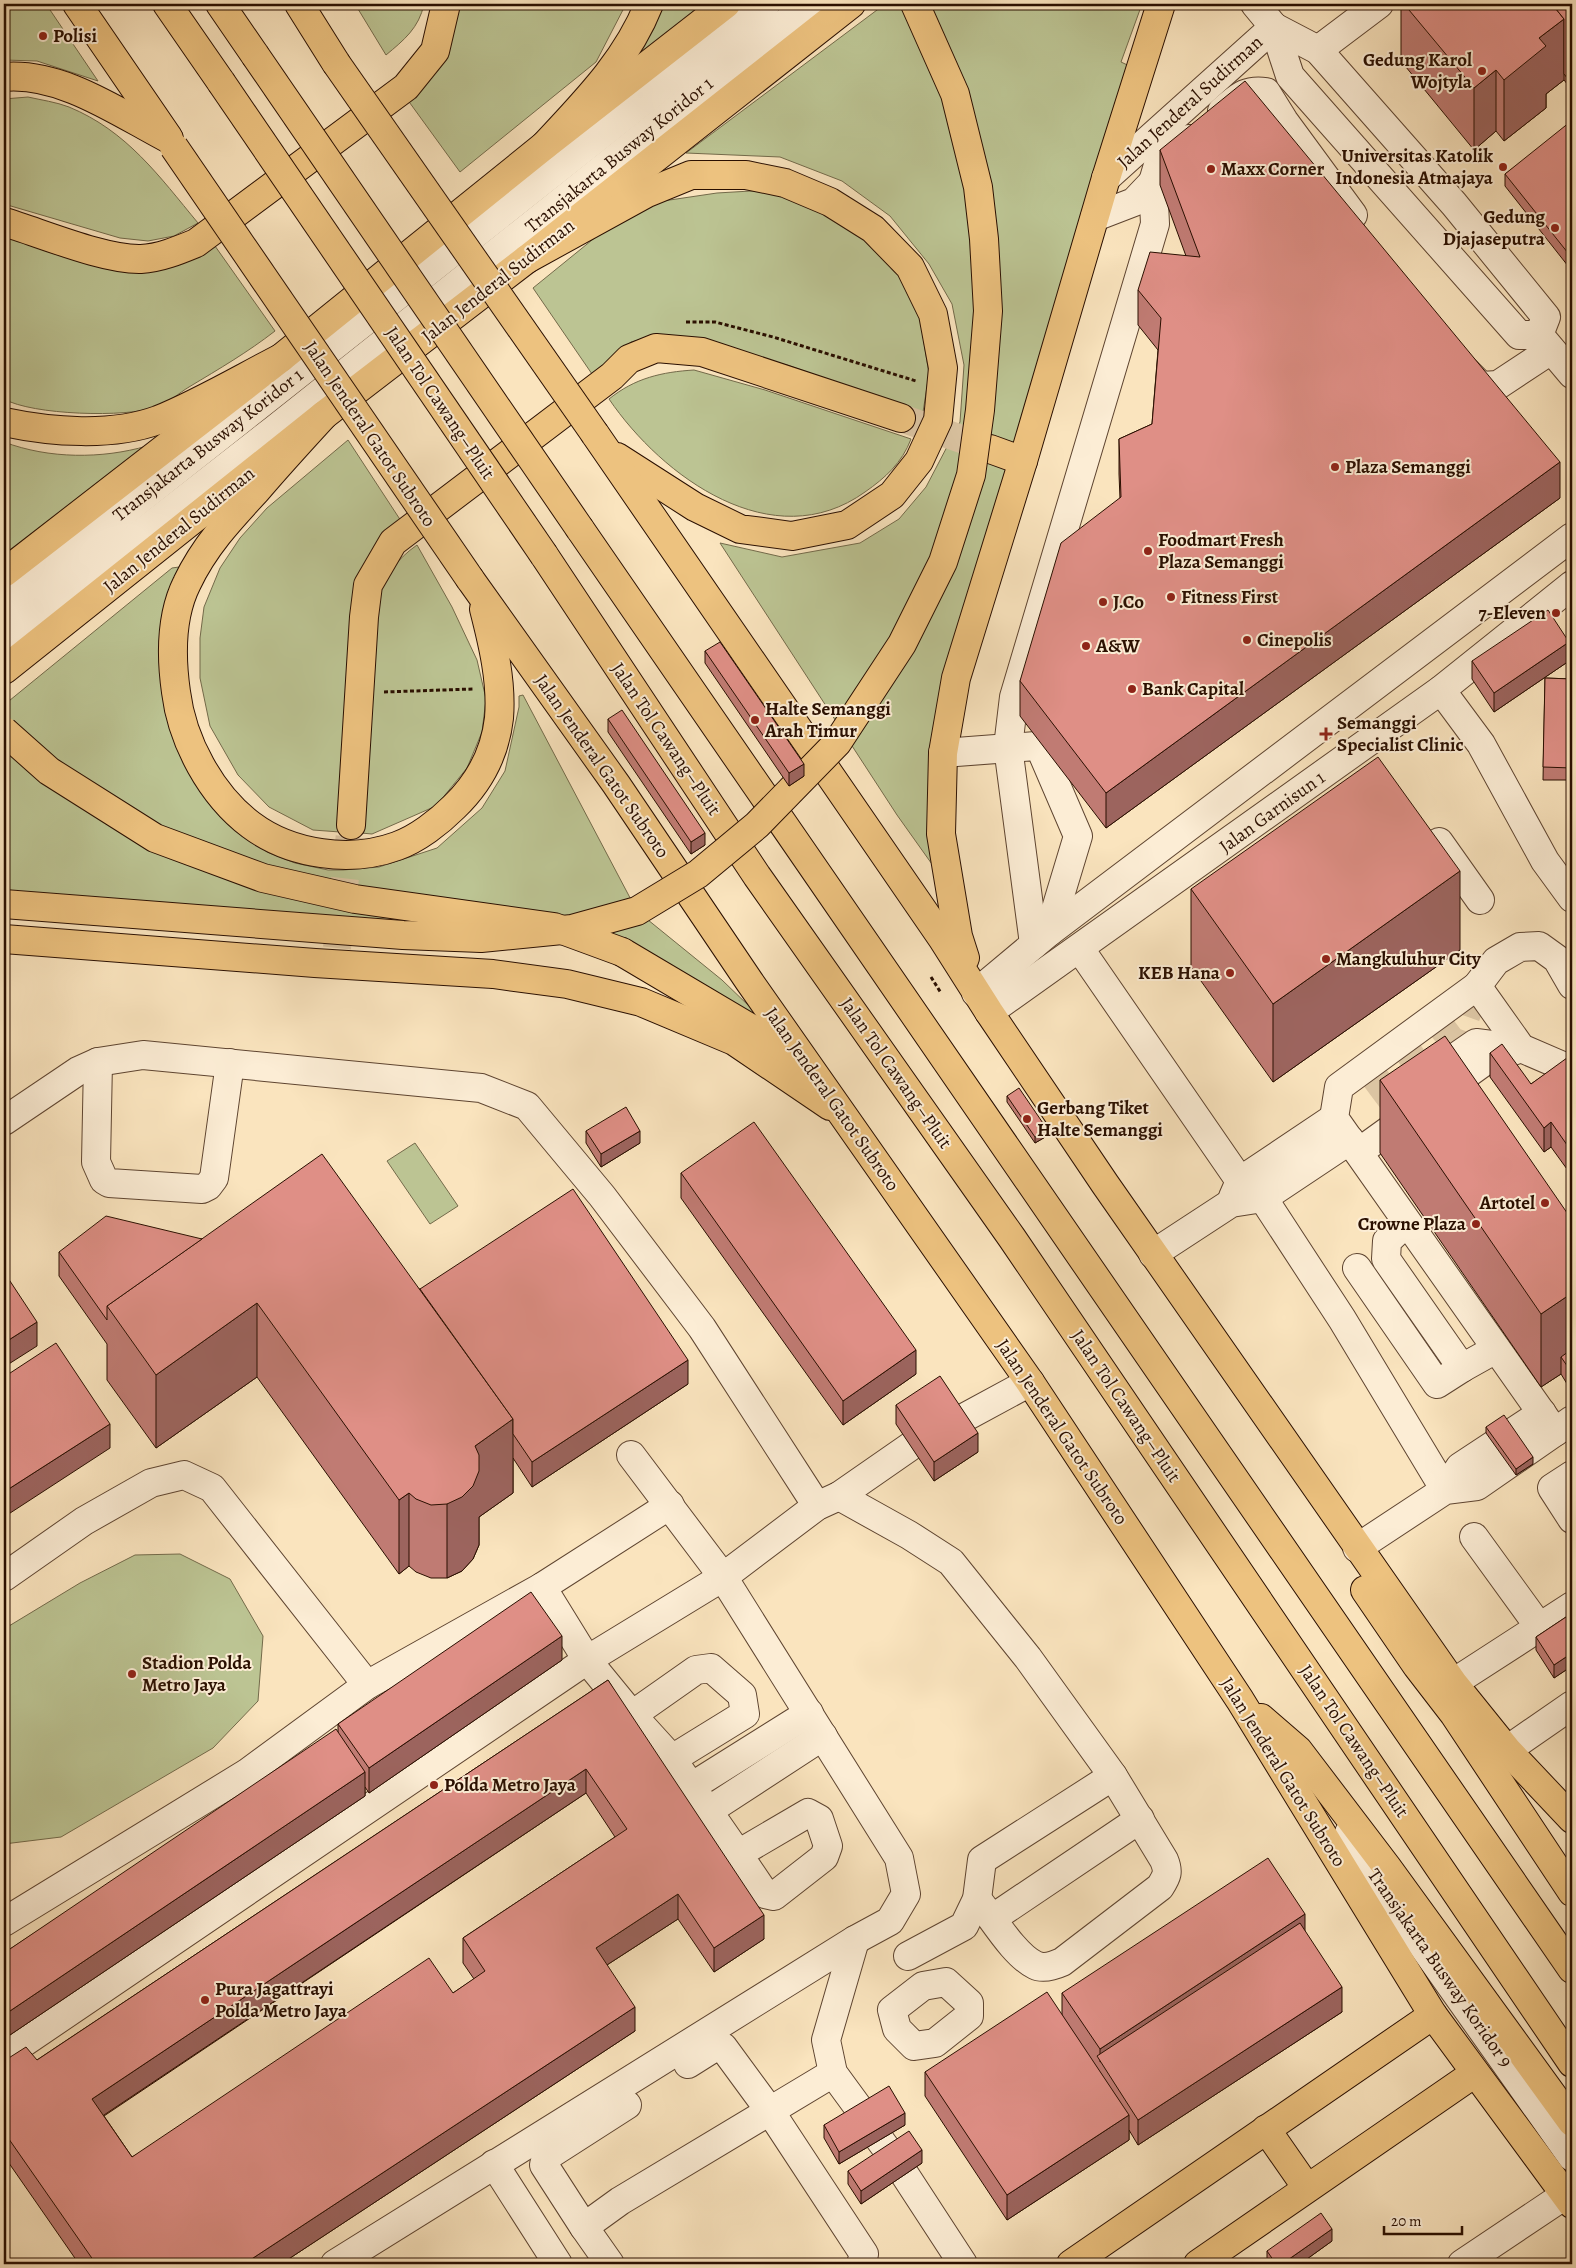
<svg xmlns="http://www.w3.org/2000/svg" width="1576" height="2268" font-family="Alegreya,serif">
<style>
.green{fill:#bcc493;stroke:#736a4a}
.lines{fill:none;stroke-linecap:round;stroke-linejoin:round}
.minor-tunnel{stroke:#dbc4a2;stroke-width:28;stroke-dasharray:28 14;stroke-linecap:butt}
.highway-tunnel{stroke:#dbc4a2;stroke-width:28;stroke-dasharray:28 14;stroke-linecap:butt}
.minor-casing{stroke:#5e4430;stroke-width:30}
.major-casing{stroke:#2a0f00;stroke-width:30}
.highway-casing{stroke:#2a0f00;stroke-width:30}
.path{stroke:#2a0f00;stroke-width:3;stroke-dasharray:4 2.5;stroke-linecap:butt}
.minor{stroke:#fcedd5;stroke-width:28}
.major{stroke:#edc27f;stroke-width:28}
.highway{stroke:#edc27f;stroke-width:28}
.highway-bridge-casing{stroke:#2a0f00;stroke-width:30;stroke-linecap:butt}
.highway-bridge{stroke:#edc27f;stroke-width:28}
.wall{fill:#c07b73;stroke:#2a0f00;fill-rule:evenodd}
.shaded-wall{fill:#9c645e;stroke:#2a0f00}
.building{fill:#df8f86;stroke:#2a0f00;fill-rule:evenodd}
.poi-dot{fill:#8f2418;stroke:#fcedd5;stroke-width:2}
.labels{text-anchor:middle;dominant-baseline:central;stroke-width:4;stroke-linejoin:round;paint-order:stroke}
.poi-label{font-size:19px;font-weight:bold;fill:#2a0f00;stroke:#fcedd5;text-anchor:start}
.street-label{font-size:19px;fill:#2a0f00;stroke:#fcedd5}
</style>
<rect width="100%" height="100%" fill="#fae4be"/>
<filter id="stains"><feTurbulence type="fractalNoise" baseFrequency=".004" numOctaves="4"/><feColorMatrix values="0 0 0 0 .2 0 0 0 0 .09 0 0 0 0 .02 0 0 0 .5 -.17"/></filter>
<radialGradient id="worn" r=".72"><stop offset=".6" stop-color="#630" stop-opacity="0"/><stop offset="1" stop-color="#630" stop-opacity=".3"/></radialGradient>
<g class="green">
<path d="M4,4h42l52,77 -61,-20 -33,-1z"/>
<path d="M355,4h69c-5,24 -20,36 -38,51z"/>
<path d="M456,4h170l-30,58 -136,110 -53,-73z"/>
<path d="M649,4h77l-120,74z"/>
<path d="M885,4h257l-21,58 19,9 -184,607 -17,196 -42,-59 -177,-272 62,14 78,-14 39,-24 27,-32 34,-65 4,-57 -12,-61 -23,-40 -39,-48 -48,-35 -62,-24 -94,-4z"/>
<path d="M28,97c13,3 28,5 41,10 58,24 90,69 129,116l-24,13 -26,5 -28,-3 -116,-34v-105z"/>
<path d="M768,190l47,15 48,27 34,40 22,39 10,63 -6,38 -136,-47 -92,-24 -41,-5 -23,6 -39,32 -59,-86 80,-65 50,-22 54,-8z"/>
<path d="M4,234l110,33 101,-21 60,85c-27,21 -56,38 -86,56 -10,6 -21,16 -32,20 -31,11 -125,8 -153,-8z"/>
<path d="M694,370l71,20 146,49c-9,24 -26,39 -46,53 -92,66 -203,-15 -256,-93 26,-21 53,-27 85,-29z"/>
<path d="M348,440l55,84 -14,11 -49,297 -27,-2 -44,-23 -31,-32 -28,-49 -10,-48v-40l4,-31 16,-39 20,-30 27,-30z"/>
<path d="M4,442c45,17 98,17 143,4l-143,110z"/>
<path d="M417,545l35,62 25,53 9,39 -4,33 -15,36 -31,38 -64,28 -11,-1 17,-233c6,-24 19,-41 39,-55z"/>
<path d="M179,567l8,199 34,51 46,35 28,11 33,7h15l36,-3 58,-19 45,-40 23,-37 14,-64v-11l4,-1 114,216 85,69 84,81 -244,-131 -558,-26v-199l168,-137z"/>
<path d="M415,1143l43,63 -28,18 -43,-63z"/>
<path d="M180,1554l50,25 33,57 -5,65 -45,47 -152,89 -57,7v-215l76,-46 55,-28z"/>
</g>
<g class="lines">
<path class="minor-tunnel" d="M1372,1097l89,-67 16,-44"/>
<g class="highway-tunnel">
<path d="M901,418l89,31"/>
<path d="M337,948l14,-123"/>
</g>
<defs>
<g id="minor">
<path d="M1255,4l19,23 16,49 229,259h20"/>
<path d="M1274,27l44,23 136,154 92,113 -7,18"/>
<path d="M1318,50l61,-46"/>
<path d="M1222,111c16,-13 22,-22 44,-19l18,29 69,94"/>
<path d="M1106,178l168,-151"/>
<path d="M1095,217l39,-15 19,-20"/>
<path d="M1540,336l32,38"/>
<path d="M1466,371l15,15 17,-1 53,-35"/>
<path d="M4,607l762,-603"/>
<path d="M4,640l271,-211 534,-425"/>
<path d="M1441,690l40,54 64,117 27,37"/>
<path d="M943,753l93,-7 5,4 37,86 -29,96"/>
<path d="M1439,842l41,58"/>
<path d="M1034,944l-26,-197 6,-50 141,-473 -2,-42 5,-17 31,-26"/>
<path d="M1080,949l160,232 23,17 79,121 103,171 15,-23 82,-54"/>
<path d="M1572,985l-15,-26 -18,-13 -19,1 -24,14 -19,25 -138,101 -5,31 221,314 17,-12"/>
<path d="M1477,986l44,62 51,22"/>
<path d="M976,993l73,-61 523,-395"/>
<path d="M989,1012l452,-322 131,-105"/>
<path d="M98,1062l-2,100 8,18 5,3 93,6 6,-3 6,-8 16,-115"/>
<path d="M1427,1077l49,-34 39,5"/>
<path d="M4,1121l74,-50 20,-9 45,-7 338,33 46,18 75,90 100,132 115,178"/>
<path d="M1359,1152l126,-91 36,-13"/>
<path d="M1233,1197l7,-16 94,-63"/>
<path d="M1406,1223l-19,18 -1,18 76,109 34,-19"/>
<path d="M1153,1254l78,-51 32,-5 87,-58"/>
<path d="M1357,1268l80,116 25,-16"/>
<path d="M958,1421l72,-39"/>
<path d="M631,1455l92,122 94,-71 22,-10 72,-50"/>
<path d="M1572,1475l-20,13 20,31"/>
<path d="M839,1496l70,39 42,27 77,96 85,118 -131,84 -5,39 -13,27 -56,30"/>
<path d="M1474,1537l66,91"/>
<path d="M1357,1548l88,-58 32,-4 78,-54"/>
<path d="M4,1577l80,-56 67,-38 33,-8 28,13 155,197"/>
<path d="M1453,1683l119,-77"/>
<path d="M1507,1750l65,-45"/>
<path d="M672,1759l66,95 70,-41 11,6 9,27 -4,11 -50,39 -9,-2 -27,-40"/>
<path d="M691,1787l118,-74"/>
<path d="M708,1811l115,-75"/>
<path d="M1349,1833l37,61 186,263"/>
<path d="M977,1899c15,18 37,56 58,66 8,4 18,1 27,-3l98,-75c7,-11 9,-15 4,-27l-51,-84"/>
<path d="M993,1918l147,-99"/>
<path d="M4,1922l243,-149 120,-88 175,-98 128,-82"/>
<path d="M855,1940l-29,100 7,33 30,41"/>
<path d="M946,1982l23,21v13l-34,27 -21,3 -17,-17 -5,-19 31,-24z"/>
<path d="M4,2056l583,-396 45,55 64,-45 15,-2 31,27 3,19 -73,45 -40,-44"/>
<path d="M688,2064l27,-17h8l47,64 94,143 -3,10"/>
<path d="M880,2140l11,15"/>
<path d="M494,2164l64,100"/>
<path d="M905,2175l58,89"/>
<path d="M584,2227l-40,-62 2,-8 81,-52"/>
<path d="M335,2264l520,-324 35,-19 16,-27 -7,-36 -176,-281 -136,83 -45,-73"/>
<path d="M610,2264l-26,-37 36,-26 213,-128"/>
<path d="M1462,2264l103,-69"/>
</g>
<g id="major">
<path d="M4,573l277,-215 263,-212 182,-142"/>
<path d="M4,670l320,-255 203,-156 324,-255"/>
<path d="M1266,2129l41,59"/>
<path d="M1071,2264l362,-249"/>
<path d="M1198,2264l277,-191"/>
</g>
<g id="highway">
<path d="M77,4l91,133"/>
<path d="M167,4l54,78"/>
<path d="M220,4l35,51"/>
<path d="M299,4l37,59"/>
<path d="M4,77c58,-5 115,36 165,62"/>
<path d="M544,146c41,-44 83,-86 105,-142"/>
<path d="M4,222c37,11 100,38 137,37 19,-1 38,-9 55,-16l210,-156 29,-36 11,-47"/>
<path d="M527,259l120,-66 44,-18h55l39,8 45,19 43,27 37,38 23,47 10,54 -5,52 -19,41 -27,34 -45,30 -55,11 -52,-7 -45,-22 -78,-50"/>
<path d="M324,415c-23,25 -46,50 -68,76 -27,29 -52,56 -69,92 -16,32 -16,74 -11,109 6,49 35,103 75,133 40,30 100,38 146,21 20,-7 42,-24 57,-39 25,-24 41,-53 45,-89 3,-36 -6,-74 -15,-109"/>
<path d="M4,422c47,10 108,15 154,-2 40,-16 84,-42 123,-62"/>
<path d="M595,434l347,504 47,74 116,172 348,499 54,67 65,69"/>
<path d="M990,449l33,12"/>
<path d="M580,529l992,1440"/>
<path d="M544,555l213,321 255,362 560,825"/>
<path d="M470,579l146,205 133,197 281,401 210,318 193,315 139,189"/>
<path d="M351,825l13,-208 4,-32 25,-43 219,-166 17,-17 27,-11 46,4 199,66"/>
<path d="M4,939l311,24 178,11 74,10 74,18 93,39 96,65"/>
<path d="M622,952l172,102"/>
<path d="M965,958l-7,-22 -17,-102 2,-81 13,-75 67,-217 83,-283 55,-174"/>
<path d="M1365,1590l52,76 37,48 118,178"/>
<path d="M1261,1718l37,32 89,117 185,255"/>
</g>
</defs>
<use href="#minor" class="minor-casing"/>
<use href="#major" class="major-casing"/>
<use href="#highway" class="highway-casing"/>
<g class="path">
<path d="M686,322h29l58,15 143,44"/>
<path d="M384,692l89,-3"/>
<path d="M931,977l10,16"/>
</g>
<use href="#minor" class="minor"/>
<use href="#major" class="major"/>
<use href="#highway" class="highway"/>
<defs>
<g id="highway-bridge">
<path d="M255,55l325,474"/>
<path d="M336,63l259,371"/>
<path d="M221,82l323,473"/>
<path d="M174,147l296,432"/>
<path d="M4,731l45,40 106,67 108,40 92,21 199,28 68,25"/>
<path d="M4,904l399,31 78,3 91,-9 65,-18 61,-37 59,-49 80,-82 65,-99 41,-82 28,-87 9,-65 8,-99 -4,-72 -6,-52 -23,-93 -40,-90"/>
</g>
</defs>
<use href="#highway-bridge" class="highway-bridge-casing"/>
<use href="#highway-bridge" class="highway-bridge"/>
</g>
<g class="wall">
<path d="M1401,4h171v86l-8,-10 -18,14v14l-42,33 -8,-10 -22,19 -73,-89z"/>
<path d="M1572,125v146l-67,-85v-12z"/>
<path d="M1160,150l400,348 -454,330 -86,-112v-35l100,-182 -1,-25v-35l33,-15 6,-74 -20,-25v-35l48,-34 -26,-71z"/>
<path d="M705,651l99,125 -15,10 -84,-123z"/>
<path d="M1472,661h97l-75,51 -22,-33z"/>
<path d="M1545,678l27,1v101h-29z"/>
<path d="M608,719l97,126 -14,9 -83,-122z"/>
<path d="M1191,889l269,61 -187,132 -82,-115z"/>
<path d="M1490,1053l41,31 41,-28v120l-21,-29 -7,5 -54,-75z"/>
<path d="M1380,1080l192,140v172l-11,-18 -20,13 -161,-234z"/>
<path d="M1007,1096l40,40 -12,7 -28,-41z"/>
<path d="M586,1131l54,12 -39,24 -15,-24z"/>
<path d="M681,1173l235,201 -73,51 -162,-227z"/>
<path d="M202,1239l218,50 268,95 -156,103 -19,-29v35l-34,24v28l-6,14 -11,12 -15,7h-16l-15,-6 -7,-6 -10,8 -142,-197 -101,71 -49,-68v-36l-48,-68v-24z"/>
<path d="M896,1405l82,47 -44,29 -38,-57z"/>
<path d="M1486,1427l47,37 -17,11 -30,-42z"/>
<path d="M1572,1613v53l-18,12 -18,-28v-13z"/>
<path d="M562,1660l-193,133 -4,-6v9l-361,243v-86l334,-220v-9z"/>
<path d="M608,1680l156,259 -50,33 -36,-53 -71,46 28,66 -354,233h-202l-75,-108v-95l33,-1zM586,1793l29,44 -152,101v25l11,16 -21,14 -321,164 -28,-41z"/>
<path d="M1305,1932l37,80 -204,133 -9,-15v10l-122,80 -82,-124v-24l137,-57v-22z"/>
<path d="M824,2125h81l-66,39 -15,-26z"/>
<path d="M922,2163l-61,41 -13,-20v-13z"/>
<path d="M1332,2241l-32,23h-33v-13z"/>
</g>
<g class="shaded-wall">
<path d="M1564,19v61l-18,14v14l-42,33v-61l35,-42z"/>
<path d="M1496,70v61l-22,19v-62z"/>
<path d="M1560,462v36l-454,330v-35z"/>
<path d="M1569,642v19l-75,51v-19z"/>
<path d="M804,764v12l-15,10v-13z"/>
<path d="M705,833v12l-14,9v-12z"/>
<path d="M1460,871v79l-187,132v-78z"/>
<path d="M1551,1122v25l-7,5v-24z"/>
<path d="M1047,1129v7l-12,7v-6z"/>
<path d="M640,1131v12l-39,24v-13z"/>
<path d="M1572,1293v74l-11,-10v17l-20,13v-73z"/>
<path d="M257,1303v74l-101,71v-73z"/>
<path d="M37,1322v24l-33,21v-24z"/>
<path d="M916,1350v24l-73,51v-24z"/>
<path d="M688,1360v24l-156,103v-25z"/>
<path d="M513,1419v74l-34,24v28l-6,14 -11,12 -15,7v-74l28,-58z"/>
<path d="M110,1424v24l-106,69v-25z"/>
<path d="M978,1433v19l-44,29v-19z"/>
<path d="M1533,1457v7l-17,11v-6z"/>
<path d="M409,1493v73l-10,8v-74z"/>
<path d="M562,1636v24l-193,133v-25z"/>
<path d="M1572,1653v13l-18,12v-13z"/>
<path d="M586,1769v24l-494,330v-24z"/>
<path d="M365,1772v24l-361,243v-24z"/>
<path d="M678,1894v25l-82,53v-24z"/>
<path d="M1305,1914v25l-205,123v-13z"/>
<path d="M764,1915v24l-50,33v-24z"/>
<path d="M1342,1987v25l-204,133v-25z"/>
<path d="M635,2007v24l-354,233h-37z"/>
<path d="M905,2113v12l-66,39v-12z"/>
<path d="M1129,2115v25l-122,80v-25z"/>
<path d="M922,2150v13l-61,41v-13z"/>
<path d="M1332,2229v12l-32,23h-18z"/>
</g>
<g class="building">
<path d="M1404,4h148l12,15 -25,19 7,8 -42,34 -8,-10 -22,18z"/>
<path d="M1552,4h20v80l-8,-10v-55z"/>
<path d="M1245,81l315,381 -454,331 -86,-112 41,-138 60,-46 -2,-58 33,-15 9,-106 -23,-28 12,-38 50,5 -40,-107z"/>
<path d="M1570,122l2,3v133l-67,-84z"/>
<path d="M1548,610l21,32 -75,51 -22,-32z"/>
<path d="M720,642l84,122 -15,9 -84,-122z"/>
<path d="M1545,678l27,1v89l-29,-1z"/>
<path d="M622,710l83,123 -14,9 -83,-123z"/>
<path d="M1378,757l82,114 -187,133 -82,-115z"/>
<path d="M1445,1036l127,184v73l-31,21 -161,-234z"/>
<path d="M1502,1044l29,40 40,-29 1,1v96l-21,-30 -7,6 -54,-75z"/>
<path d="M1019,1088l28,41 -12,8 -28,-41z"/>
<path d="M626,1107l14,24 -39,23 -15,-23z"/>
<path d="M754,1122l162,228 -73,51 -162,-228z"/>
<path d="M322,1154l191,265 -38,27 4,9v16l-6,15 -11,11 -15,7 -16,1 -15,-6 -7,-6 -10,7 -142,-197 -101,72 -49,-69z"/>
<path d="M573,1189l115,171 -156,102 -19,-28v-15l-93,-130z"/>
<path d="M106,1216l96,23 -95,67v14l-48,-68z"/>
<path d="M6,1275l31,47 -33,21v-66z"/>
<path d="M56,1343l54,81 -106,68v-115z"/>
<path d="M1572,1349v24l-11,-16z"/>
<path d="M940,1376l38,57 -44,29 -38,-57z"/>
<path d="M1504,1415l29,42 -17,12 -30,-42z"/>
<path d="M531,1592l31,44 -193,132 -31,-44z"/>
<path d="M1572,1613v40l-18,12 -18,-28z"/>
<path d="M608,1680l156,235 -50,33 -36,-54 -82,54 39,59 -391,257h-148l-92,-132v-71l22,-14 11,13zM586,1769l41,60 -164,109 22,33 -32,22 -24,-35 -297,199 -40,-58z"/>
<path d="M336,1729l29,43 -361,243v-62z"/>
<path d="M1268,1858l37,56 -205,135 -38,-56z"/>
<path d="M1300,1923l42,64 -204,133 -41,-64z"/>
<path d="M1047,1992l82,123 -122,80 -82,-123z"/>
<path d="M889,2086l16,27 -66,39 -15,-27z"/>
<path d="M909,2131l13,19 -61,41 -13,-20z"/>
<path d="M1321,2213l11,16 -50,35h-6l-9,-13z"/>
</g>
<g class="poi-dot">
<circle cx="43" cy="36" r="5"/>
<circle cx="1482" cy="71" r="5"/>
<circle cx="1503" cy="167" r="5"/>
<circle cx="1211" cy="169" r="5"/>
<circle cx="1555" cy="228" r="5"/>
<circle cx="1335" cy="467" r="5"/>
<circle cx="1148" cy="551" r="5"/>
<circle cx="1171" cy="597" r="5"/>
<circle cx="1103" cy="602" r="5"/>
<circle cx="1556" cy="613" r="5"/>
<circle cx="1247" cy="640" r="5"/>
<circle cx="1086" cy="646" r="5"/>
<circle cx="1132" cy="689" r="5"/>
<circle cx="755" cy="720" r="5"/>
<path d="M1323.5 726.5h5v5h5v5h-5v5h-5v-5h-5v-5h5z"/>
<circle cx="1326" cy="959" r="5"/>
<circle cx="1230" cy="973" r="5"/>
<circle cx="1027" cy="1119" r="5"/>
<circle cx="1545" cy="1203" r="5"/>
<circle cx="1476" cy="1224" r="5"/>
<circle cx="132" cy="1674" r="5"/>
<circle cx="434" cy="1785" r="5"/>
<circle cx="205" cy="2000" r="5"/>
</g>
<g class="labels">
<g class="poi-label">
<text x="53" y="36">Polisi</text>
<text x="1472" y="60" text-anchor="end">Gedung Karol<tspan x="1472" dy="22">Wojtyla</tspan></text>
<text x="1493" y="156" text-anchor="end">Universitas Katolik<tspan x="1493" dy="22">Indonesia Atmajaya</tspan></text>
<text x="1221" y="169">Maxx Corner</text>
<text x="1545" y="217" text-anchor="end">Gedung<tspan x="1545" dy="22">Djajaseputra</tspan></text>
<text x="1345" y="467">Plaza Semanggi</text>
<text x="1158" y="540">Foodmart Fresh<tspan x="1158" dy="22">Plaza Semanggi</tspan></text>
<text x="1181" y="597">Fitness First</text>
<text x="1113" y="602">J.Co</text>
<text x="1546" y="613" text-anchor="end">7-Eleven</text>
<text x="1257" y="640">Cinepolis</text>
<text x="1096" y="646">A&amp;W</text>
<text x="1142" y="689">Bank Capital</text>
<text x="765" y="709">Halte Semanggi<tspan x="765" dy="22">Arah Timur</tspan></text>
<text x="1337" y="723">Semanggi<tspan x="1337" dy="22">Specialist Clinic</tspan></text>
<text x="1336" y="959">Mangkuluhur City</text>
<text x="1220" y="973" text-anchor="end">KEB Hana</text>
<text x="1037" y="1108">Gerbang Tiket<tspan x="1037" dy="22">Halte Semanggi</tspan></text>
<text x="1535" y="1203" text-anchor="end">Artotel</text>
<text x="1466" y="1224" text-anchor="end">Crowne Plaza</text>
<text x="142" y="1663">Stadion Polda<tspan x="142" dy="22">Metro Jaya</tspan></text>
<text x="444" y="1785">Polda Metro Jaya</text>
<text x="215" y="1989">Pura Jagattrayi<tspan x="215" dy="22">Polda Metro Jaya</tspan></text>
</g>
<g class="street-label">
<text transform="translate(1190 102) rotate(-42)">Jalan Jenderal Sudirman</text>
<text transform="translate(619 155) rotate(-39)">Transjakarta Busway Koridor 1</text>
<text transform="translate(498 281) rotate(-38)">Jalan Jenderal Sudirman</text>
<text transform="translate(440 403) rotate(56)">Jalan Tol Cawang–Pluit</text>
<text transform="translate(370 434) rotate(56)">Jalan Jenderal Gatot Subroto</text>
<text transform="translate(208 445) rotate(-38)">Transjakarta Busway Koridor 1</text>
<text transform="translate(179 530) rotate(-39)">Jalan Jenderal Sudirman</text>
<text transform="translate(666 739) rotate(56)">Jalan Tol Cawang–Pluit</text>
<text transform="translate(602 766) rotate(55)">Jalan Jenderal Gatot Subroto</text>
<text transform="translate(1272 812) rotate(-36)">Jalan Garnisun 1</text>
<text transform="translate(896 1073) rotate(55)">Jalan Tol Cawang–Pluit</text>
<text transform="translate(832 1099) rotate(55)">Jalan Jenderal Gatot Subroto</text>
<text transform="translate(1126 1406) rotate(56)">Jalan Tol Cawang–Pluit</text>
<text transform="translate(1062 1432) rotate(56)">Jalan Jenderal Gatot Subroto</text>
<text transform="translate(1354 1741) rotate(56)">Jalan Tol Cawang–Pluit</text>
<text transform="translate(1283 1772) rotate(58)">Jalan Jenderal Gatot Subroto</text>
<text transform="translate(1440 1968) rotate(55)">Transjakarta Busway Koridor 9</text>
</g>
</g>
<rect width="1576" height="2268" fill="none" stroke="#fae4be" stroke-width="20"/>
<rect x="5" y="5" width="1566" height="2258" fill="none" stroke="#2a0f00" stroke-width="2.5"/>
<rect x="10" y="10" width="1556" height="2248" fill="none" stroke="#2a0f00"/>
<path d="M1384 2226v8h78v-8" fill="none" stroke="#2a0f00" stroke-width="2.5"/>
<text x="1391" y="2226" font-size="15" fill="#2a0f00" stroke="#fcedd5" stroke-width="4" paint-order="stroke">20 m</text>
<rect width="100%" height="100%" filter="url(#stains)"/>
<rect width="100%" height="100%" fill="url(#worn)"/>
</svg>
